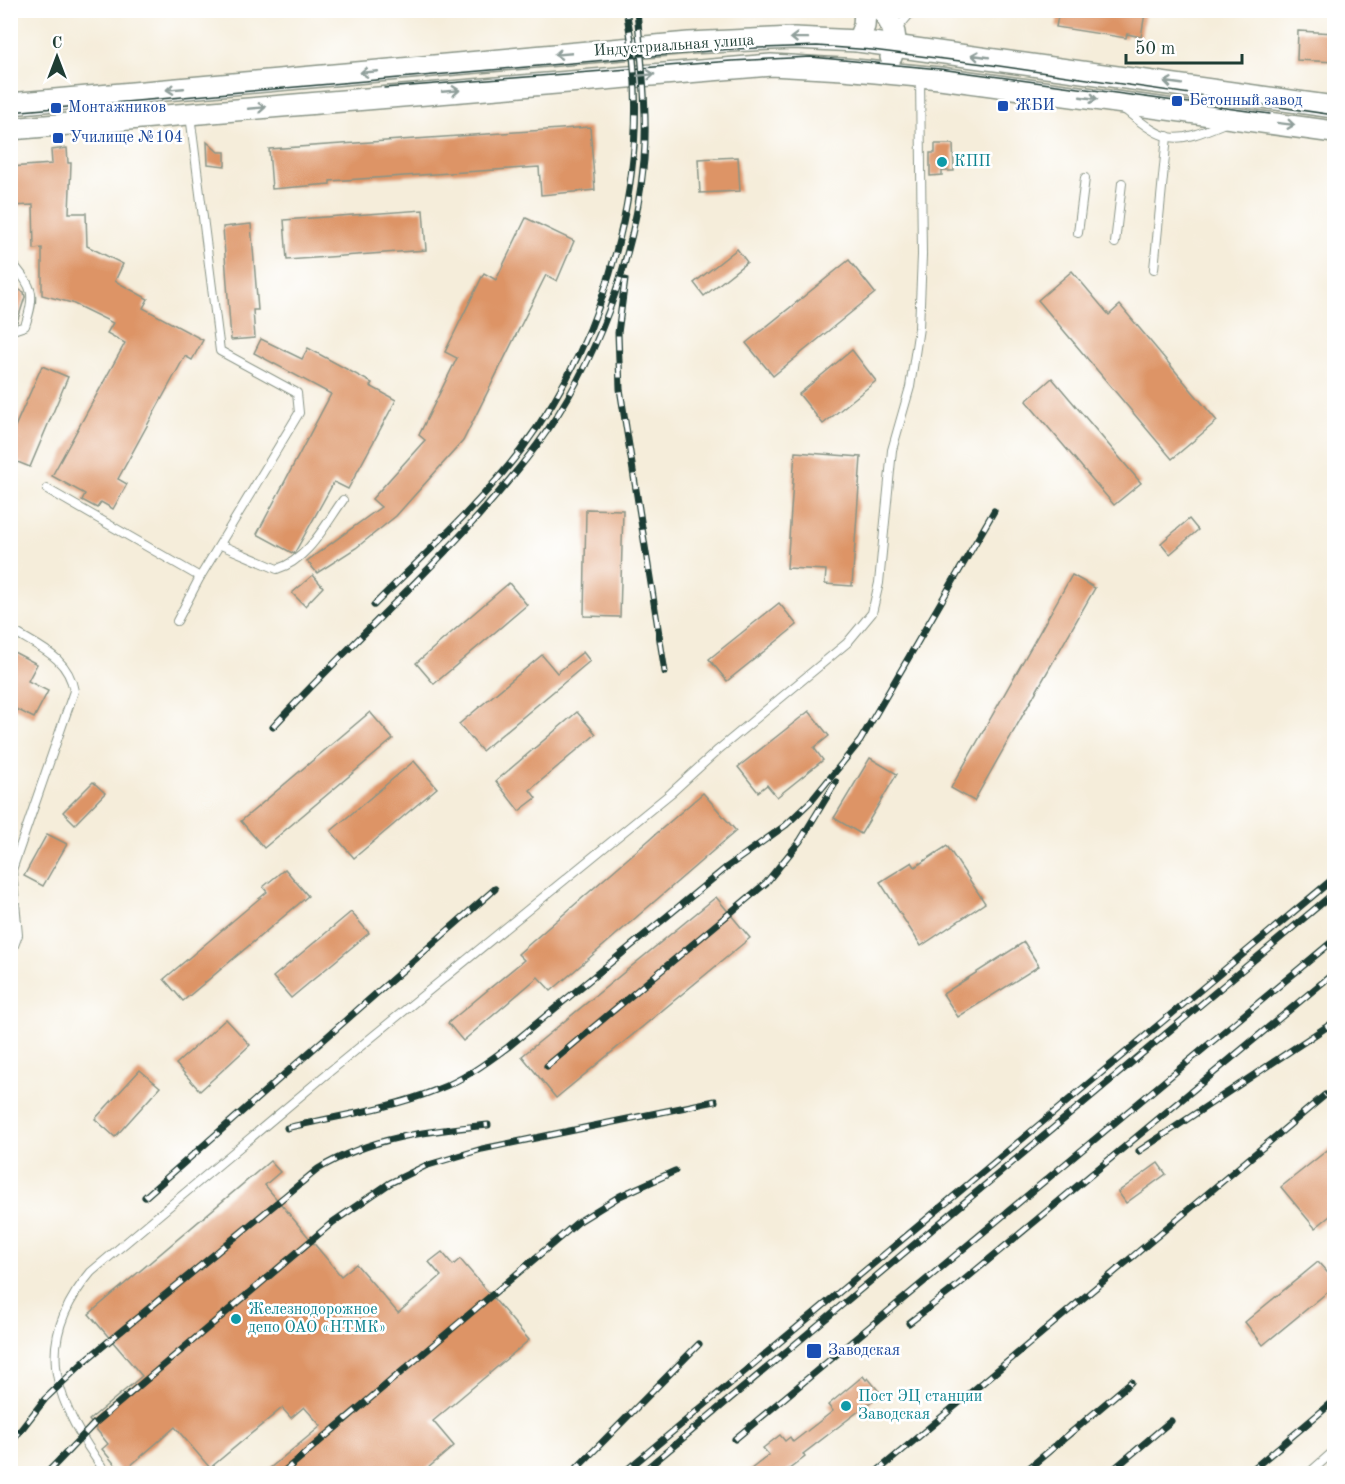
<svg xmlns="http://www.w3.org/2000/svg" width="1345" height="1484" font-family="'Old Standard TT',serif">
<style>
.building{fill:#dd9466}
.lines{fill:none;stroke-linecap:round;stroke-linejoin:round}
.service-casing{stroke:#8a9587;stroke-width:10}
.secondary-casing{stroke:#8a9587;stroke-width:24}
.service{stroke:#fff;stroke-width:8}
.secondary{stroke:#fff;stroke-width:21}
.tram{stroke:#1f3d34;stroke-width:1.5}
.rail-casing{stroke:#1f3d34;stroke-width:7}
.rail{stroke:#fff;stroke-width:4.5;stroke-dasharray:14;stroke-linecap:butt}
.oneway{stroke:#8f9e9a}
.transit-dot{fill:#1a4fb4;stroke:#fff;stroke-width:2}
.culture-dot{fill:#0f9aa8;stroke:#fff;stroke-width:2}
.labels{text-anchor:middle;dominant-baseline:central;stroke-width:5;stroke-linejoin:round;paint-order:stroke}
.street-label{font-size:16px;fill:#1f3d34;stroke:#fff}
.transit-label{font-size:16px;fill:#164399;stroke:#fff;text-anchor:start}
.culture-label{font-size:16px;fill:#0d838f;stroke:#fff;text-anchor:start}
</style>
<rect width="100%" height="100%" fill="#fff"/>
<filter id="ink" filterUnits="userSpaceOnUse"><feTurbulence type="fractalNoise" baseFrequency=".0167" numOctaves="2"/><feDisplacementMap in="SourceGraphic" scale="12" xChannelSelector="R" yChannelSelector="G"/><feConvolveMatrix kernelMatrix="1 2 1 2 8 2 1 2 1" color-interpolation-filters="sRGB"/></filter>
<filter id="wash" filterUnits="userSpaceOnUse"><feTurbulence type="fractalNoise" baseFrequency=".008" numOctaves="4" result="noise"/><feDisplacementMap in="SourceGraphic" scale="24" xChannelSelector="R" yChannelSelector="G"/><feGaussianBlur stdDeviation="1.35" result="paint"/><feColorMatrix in="noise" values="0 0 0 0 0 0 0 0 0 0 0 0 0 0 0 0 0 1.4 0 .05"/><feComposite in="paint" operator="in"/></filter>
<g filter="url(#wash)">
<rect width="100%" height="100%" fill="#f5edda"/>
<g id="blocks">
<g class="building">
<path d="M1059,10l86,3 -4,24 -14,-3 -1,4 -70,-11z"/>
<path d="M1298,31l37,2v29l-38,-2z"/>
<path d="M590,127l5,63 -54,5 -2,-28 -209,14v3l-58,5 -3,-40z"/>
<path d="M207,142l11,10h7v14l-17,-2z"/>
<path d="M935,144h18l1,27h-12v4l-12,1v-23h5z"/>
<path d="M67,148l1,15h3l-2,50h17l1,33 36,18 -8,17 33,18 -5,9 60,32 -11,20 -7,-4 -67,123 9,5 -14,25 -12,-7 -4,6 -15,-8 3,-6 -33,-18 73,-133 -18,-10 6,-10 -41,-20 -30,-8v-47l-8,1 -1,-44 -23,1v-39l42,-3 -1,-14z"/>
<path d="M738,157l2,34 -40,2 -2,-34z"/>
<path d="M423,210l3,40 -139,10 -3,-40z"/>
<path d="M526,218l48,23 -17,40 -11,-6 -83,166 -67,75 -40,32 -39,25 -10,-12 74,-54 -9,-8 53,-59 -6,-5 38,-77 -12,-6 39,-79 12,7z"/>
<path d="M251,224l7,86h-5l2,28 -24,2 -8,-113z"/>
<path d="M737,249l10,13 -43,34 -10,-13z"/>
<path d="M849,260l26,33 -102,83 -27,-33z"/>
<path d="M1072,271l37,44 11,-10 97,116 -45,38 -134,-159z"/>
<path d="M10,286l14,6 1,5 -8,25 -7,3z"/>
<path d="M261,339l41,20 6,-11 64,35 -2,3 26,14 -48,89 -14,-7 -40,72 -37,-20 74,-140 -77,-41z"/>
<path d="M852,350l24,31 -53,43 -24,-30z"/>
<path d="M42,366l26,11 -38,90 -20,-8v-21z"/>
<path d="M1052,378l89,105 -27,22 -88,-104z"/>
<path d="M795,452l66,5 -9,129 -27,-2 1,-14 -39,-2z"/>
<path d="M586,509l37,1 -3,107 -36,-1z"/>
<path d="M1189,519l9,11 -28,24 -9,-11z"/>
<path d="M313,575l10,12 -18,19 -13,-13z"/>
<path d="M1072,575l23,13 -121,213 -23,-13z"/>
<path d="M509,583l18,22 -93,79 -18,-21z"/>
<path d="M779,603l18,22 -70,56 -18,-22z"/>
<path d="M10,650l27,14 -9,17 20,10 -14,27 -24,-12z"/>
<path d="M583,652l7,9 -108,90 -23,-27 83,-69 15,18z"/>
<path d="M809,711l20,25 -15,12 9,12 -46,37 -10,-12 -9,7 -20,-25z"/>
<path d="M370,712l23,27 -129,109 -23,-27z"/>
<path d="M577,712l19,22 -66,56 6,8 -17,13 -23,-30z"/>
<path d="M870,758l27,16 -36,60 -27,-16z"/>
<path d="M414,761l23,27 -83,70 -23,-27z"/>
<path d="M93,782l12,11 -30,31 -12,-12z"/>
<path d="M703,793l33,38 -185,160 -13,-14 -75,64 -15,-18 76,-63 -6,-6z"/>
<path d="M47,834l20,10 -24,42 -19,-10z"/>
<path d="M947,846l38,57 -64,43 -41,-64 32,-20 3,5z"/>
<path d="M285,869l23,27 -125,105 -19,-22 103,-87 -4,-5z"/>
<path d="M716,897l34,41 -194,160 -34,-42z"/>
<path d="M351,912l18,21 -78,65 -18,-21z"/>
<path d="M1024,942l15,24 -81,51 -15,-23z"/>
<path d="M226,1019l24,26 -50,46 -24,-27z"/>
<path d="M140,1070l20,17 -45,50 -20,-18z"/>
<path d="M1335,1144v68l-20,16 -34,-41z"/>
<path d="M270,1161l10,11 -15,13 76,91 15,-12 42,49 43,-37 -12,-14 13,-10 11,13 7,-6 69,81 -96,81 21,25 -32,27h-158l57,-47 -17,-19 -13,11 -9,-10 -72,60 -35,-41 -53,46 -20,-24 6,-5 -19,-24 53,-44 -53,-62z"/>
<path d="M1158,1163l8,11 -40,29 -8,-11z"/>
<path d="M1318,1262l17,19v5l-72,59 -18,-23z"/>
<path d="M863,1376l3,4 2,-2 13,16 -78,60 2,3 -21,16h-38l23,-18 -6,-7 17,-13 5,6 5,-4 3,5 40,-31 -5,-6z"/>
</g>
</g>
</g>
<g filter="url(#ink)">
<use href="#blocks" fill-opacity="0" stroke="#8a9587" stroke-width="1.5"/>
<g class="lines">
<defs>
<g id="service">
<path d="M896,30l17,-20"/>
<path d="M1124,109c44,35 48,36 101,14"/>
<path d="M1078,233l7,-55"/>
<path d="M1115,243l7,-60"/>
<path d="M10,260c22,28 27,31 15,66l-15,5"/>
<path d="M1154,269l13,-133"/>
<path d="M47,489l153,88"/>
<path d="M221,545l56,24c31,-9 48,-44 66,-69"/>
<path d="M177,621l23,-44 99,-164 -2,-20 -77,-42 -30,-236"/>
<path d="M10,629c28,18 58,27 64,62l-62,179 6,65 -8,21"/>
<path d="M107,1474c-50,-69 -78,-129 -16,-202l232,-195 348,-284 47,-43 129,-107 25,-30 7,-30 13,-133 18,-63 9,-59 3,-73 -2,-177"/>
<path d="M1308,1474l26,-23"/>
</g>
<g id="secondary">
<path d="M882,10c12,17 17,28 9,47"/>
<path d="M858,41l6,-15 1,-16"/>
<path d="M10,104l679,-61 105,-5 64,3 476,66"/>
<path d="M10,129l761,-64 72,4 97,9 394,54"/>
</g>
</defs>
<use href="#service" class="service-casing"/>
<use href="#secondary" class="secondary-casing"/>
<use href="#service" class="service"/>
<use href="#secondary" class="secondary"/>
<g class="tram">
<path d="M384,88l347,-27 80,-4 129,12 330,45"/>
<path d="M10,112l722,-63 85,-3 55,4 120,15 342,50"/>
</g>
<defs>
<g id="rail">
<path d="M625,280l-7,53 2,56 45,283"/>
<path d="M374,605c50,-50 104,-99 147,-155 91,-121 135,-291 105,-440"/>
<path d="M273,727c87,-95 186,-178 264,-282 59,-80 98,-186 107,-285 4,-50 -3,-100 -7,-150"/>
<path d="M547,1066l219,-183 34,-42 36,-59"/>
<path d="M287,1128c49,-12 102,-19 149,-38 27,-10 49,-26 72,-43l219,-180 59,-42 27,-26 47,-58 134,-230"/>
<path d="M1139,1151l195,-129"/>
<path d="M145,1197l350,-308"/>
<path d="M909,1323l48,-37 377,-313"/>
<path d="M735,1439l599,-499"/>
<path d="M10,1444l35,-45 41,-39 232,-191c53,-32 109,-38 170,-44"/>
<path d="M46,1474l49,-51 238,-201 57,-39 35,-17 57,-17 233,-48"/>
<path d="M281,1474l297,-252 42,-26 55,-25"/>
<path d="M571,1474l128,-130"/>
<path d="M622,1474l712,-596"/>
<path d="M640,1474l694,-581"/>
<path d="M874,1474l451,-379"/>
<path d="M1022,1474l109,-92"/>
<path d="M1108,1474l63,-53"/>
<path d="M1247,1474l87,-73"/>
</g>
</defs>
<use href="#rail" class="rail-casing"/>
<use href="#rail" class="rail"/>
</g>
<defs><path id="oneway-shaft" d="M-6 0H5M1.5-3L5.5 0L1.5 3" fill="none" stroke-width="1.6" stroke-linecap="round" stroke-linejoin="round" transform="scale(1.5)"/></defs>
<g class="oneway">
<use href="#oneway-shaft" transform="translate(799 38) rotate(-179)"/>
<use href="#oneway-shaft" transform="translate(563 54) rotate(175)"/>
<use href="#oneway-shaft" transform="translate(980 56) rotate(-172)"/>
<use href="#oneway-shaft" transform="translate(369 72) rotate(175)"/>
<use href="#oneway-shaft" transform="translate(646 75) rotate(-5)"/>
<use href="#oneway-shaft" transform="translate(1173 83) rotate(-172)"/>
<use href="#oneway-shaft" transform="translate(175 89) rotate(175)"/>
<use href="#oneway-shaft" transform="translate(451 91) rotate(-5)"/>
<use href="#oneway-shaft" transform="translate(1089 98) rotate(8)"/>
<use href="#oneway-shaft" transform="translate(257 108) rotate(-5)"/>
<use href="#oneway-shaft" transform="translate(1286 124) rotate(7)"/>
</g>
</g>
<g class="transit-dot">
<rect x="1171" y="95" width="12" height="12" rx="3"/>
<rect x="997" y="100" width="12" height="12" rx="3"/>
<rect x="50" y="102" width="12" height="12" rx="3"/>
<rect x="52" y="132" width="12" height="12" rx="3"/>
<rect x="806" y="1343" width="16" height="16" rx="3"/>
</g>
<g class="culture-dot">
<circle cx="942" cy="162" r="6"/>
<circle cx="236" cy="1319" r="6"/>
<circle cx="846" cy="1406" r="6"/>
</g>
<g class="labels">
<g class="street-label">
<text transform="translate(674 46) rotate(-4)">Индустриальная улица</text>
</g>
<g class="transit-label">
<text x="1189" y="101">Бетонный завод</text>
<text x="1015" y="106">ЖБИ</text>
<text x="68" y="108">Монтажников</text>
<text x="70" y="138">Училище №104</text>
<text x="828" y="1351">Заводская</text>
</g>
<g class="culture-label">
<text x="954" y="162">КПП</text>
<text x="248" y="1310">Железнодорожное<tspan x="248" dy="18">депо ОАО «НТМК»</tspan></text>
<text x="858" y="1397">Пост ЭЦ станции<tspan x="858" dy="18">Заводская</tspan></text>
</g>
</g>
<rect width="1345" height="1484" fill="none" stroke="#fff" stroke-width="36"/>
<g transform="translate(57 57)" stroke="#ffffff" stroke-width="4.5" paint-order="stroke">
<path d="M0-4.5L10 22L0 15L-10 22Z" fill="#1f3d34"/>
<text y="-9" font-size="16" font-weight="bold" text-anchor="middle" fill="#1f3d34">С</text>
</g>
<path d="M1126 54v9h116v-9" fill="none" stroke="#1f3d34" stroke-width="3"/>
<text x="1135" y="54" font-size="18" fill="#1f3d34" stroke="#ffffff" stroke-width="4.5" paint-order="stroke">50 m</text>
</svg>
